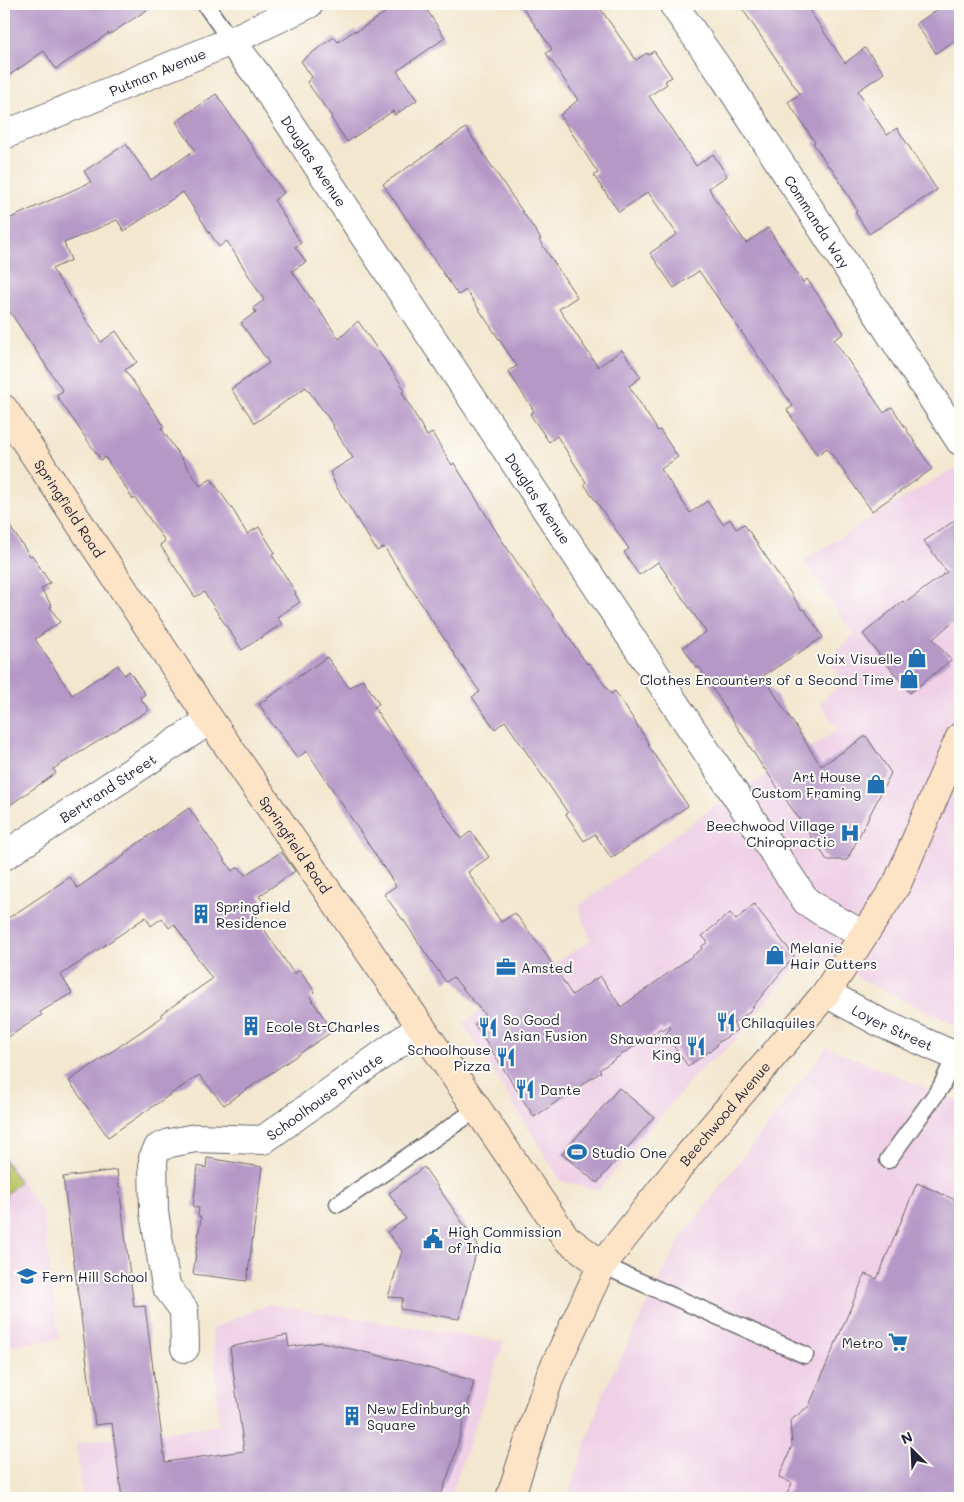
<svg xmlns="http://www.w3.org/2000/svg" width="964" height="1502" font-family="Mali,sans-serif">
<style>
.built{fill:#efd0e6}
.green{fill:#b9c668;stroke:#6e7452}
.building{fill:#b698c7}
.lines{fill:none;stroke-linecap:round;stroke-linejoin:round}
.lane-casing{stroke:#6b676f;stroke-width:19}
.street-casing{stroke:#6b676f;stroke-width:30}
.secondary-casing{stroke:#6b676f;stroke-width:30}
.lane{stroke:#fff;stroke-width:16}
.street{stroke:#fff;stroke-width:28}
.secondary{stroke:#fee4c6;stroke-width:28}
.labels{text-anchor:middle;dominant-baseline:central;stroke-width:4;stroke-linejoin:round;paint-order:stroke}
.street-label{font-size:14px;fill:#22223b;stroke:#fdfcf7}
.poi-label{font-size:14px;fill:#22223b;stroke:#fdfcf7;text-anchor:start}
</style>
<rect width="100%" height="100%" fill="#fdfcf7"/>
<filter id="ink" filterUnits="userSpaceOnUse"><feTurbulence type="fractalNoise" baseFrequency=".02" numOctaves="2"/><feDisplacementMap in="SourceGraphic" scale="10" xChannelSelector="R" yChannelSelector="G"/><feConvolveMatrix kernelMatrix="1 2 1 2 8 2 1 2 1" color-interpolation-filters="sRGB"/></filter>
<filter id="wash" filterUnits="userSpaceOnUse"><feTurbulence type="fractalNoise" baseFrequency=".0096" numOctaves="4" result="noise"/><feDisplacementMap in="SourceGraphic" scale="20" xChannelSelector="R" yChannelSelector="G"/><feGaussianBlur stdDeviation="1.12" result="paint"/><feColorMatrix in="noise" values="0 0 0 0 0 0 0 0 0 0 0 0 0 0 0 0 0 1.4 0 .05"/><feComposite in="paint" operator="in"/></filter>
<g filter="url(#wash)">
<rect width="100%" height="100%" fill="#f3e7cf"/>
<g class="built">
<path d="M951,470h9v558l-154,-76 -73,91 -36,30 -98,117 -38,-9 -98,-158 128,-83 -13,-33 135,-100 125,-77 -18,-27 22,-20 -14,-25 26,-23 -51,-74 72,-46z"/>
<path d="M827,1047l133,55v396h-393l36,-105 77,-154z"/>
<path d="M4,1155l39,58 16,126 -55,8z"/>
<path d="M268,1304l236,38 -54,156h-367l-7,-55 143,-18 -7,-96z"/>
</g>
<path class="green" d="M4,1159l15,23 -15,15z"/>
<g id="blocks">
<g class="building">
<path d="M4,4h152l-46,30 -1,-1 -53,36 -12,-18 -40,28z"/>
<path d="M398,4h25l22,34 -48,33 20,29 -22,15 -2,-4 -46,31 -16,-24 1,-1 -25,-35 5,-5 -11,-16 33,-24 4,5 17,-12 1,2z"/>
<path d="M520,4h77l39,56 11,-7 1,2 6,-4 18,26 -7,4 2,3 -18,12 47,70 17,-12 14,22 -18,12 4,8 33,47 22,-15 35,54 4,-3 37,54 -10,7 50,73 8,-6 40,62 -60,42 -45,-63 -10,7 -30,-45 6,-4 -94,-135 -25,17 -24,-35 27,-19 -29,-42 -29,20 -25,-36 4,-3 -38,-58 18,-15 -32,-47 6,-4z"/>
<path d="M739,4h66l40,59 20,-15 19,25 -26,18 29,44 10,-7 40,62 -68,44 -14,-22 2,-2 -26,-43h-2l-16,-24 2,-1 -27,-40 12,-8z"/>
<path d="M946,4h7l7,10v23l-24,16 -20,-29z"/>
<path d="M216,94l68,99 -10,7 27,43 -6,4 11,15 -14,9 47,68 19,-18 47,69 -3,2 25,44 5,-3 20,32 2,-2 47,76 86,125 2,-1 22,31 4,-3 17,26 17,27 -1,1 40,61 -77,52 -16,-24 -11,7 -18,-27 2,-1 -63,-92 -10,8 -23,-32 8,-5 -20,-29 -76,-116 -7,4 -41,-65 -6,-14 23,-14 -20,-31 1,-1 -28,-39 -51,36 -24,-34 38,-26 -28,-40 15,-11 -3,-4 11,-8 -37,-59 -8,6 -36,-55 -59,39 -7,-11 -53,23 7,17 -19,9 49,73 15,-11 21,31 -12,8 39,56 -3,2 39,58 11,-7 24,34 12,21 12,-7 16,26 -3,2 24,38 -1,1 5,8 -23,15 5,7 -40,26 -38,-58 -9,5 -35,-52 5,-4 -30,-43 -2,1 -28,-42 -4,3 -45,-65 7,-4 -59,-88v-82l87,-39 -7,-11 42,-27 25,36 44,-30 -19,-28z"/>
<path d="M466,128l75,111 -2,1 38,57 -18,12 39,58 24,-17 19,27 -12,9 29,45 2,-1 18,27 -17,12 29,44 17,-12 16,23 7,-5 6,10 8,-5 58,86 2,-1 19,28 -60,39 58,90 45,-30 25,37 -44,87h-20l-62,-91h-1l-65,-102 -2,1 -14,-21 23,-15 -48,-70 -19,13 -15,-23 5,-3 -45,-65 2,-2 -29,-46 -8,6 -19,-28 4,-3 -26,-40 9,-5 -51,-76 -8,5 -75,-111z"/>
<path d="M960,517v98l-27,24 18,21 -41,33 -47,-59 40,-33 2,2 42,-31 -23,-31z"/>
<path d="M4,518l26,38 2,-1 18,28 -9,6 11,17 -2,1 10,15 -25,17 37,56 46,-30 6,10 5,-4 9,13 7,10 -5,4 9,12 -96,59 3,4 -52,36z"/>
<path d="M327,657l22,31 14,-9 16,25 -5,3 87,132 10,-8 18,26 -21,15 33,50 14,-9 32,43 25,39 28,-19 21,31 81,-58 -1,-2 7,-5 -6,-6 28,-23 6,7 18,-16 40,52 -46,57 -15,10 4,7 -21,14 1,2 -29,20 -23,-32 6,-6 -2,-2 -6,5 -2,-3 -62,42 2,2 -67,45 -59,-93 11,-8 -33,-39 -7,5 -22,-31 -21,-32h-1l-18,-25 12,-8 -89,-135 -10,7 -21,-31 -1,1 -16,-24z"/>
<path d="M189,808l43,63 7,-4 6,8 36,-23 14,19 -36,25 7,10 -12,8 40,60 6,-4 15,22 -5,5 23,34 -109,74 -25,-30 -91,62 -39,-56 93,-64 -1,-3 51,-35 -38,-55 -5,4 -7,-10 -11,8 -5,-9 -85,58 11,18 -32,19 2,3 -38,25v-119l66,-44 7,11 48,-33 -1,-2z"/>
<path d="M619,1088l35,29 -57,66 -35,-29z"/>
<path d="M207,1158l55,9 -15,114 -54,-7 8,-57 -3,-1 1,-8 -6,-1 5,-41 8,2z"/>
<path d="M424,1167l54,78 -19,74 -59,-10 3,-11 -15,-1 14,-46 -15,-19 19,-13 -17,-26z"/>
<path d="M117,1170l17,137 11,-1 20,156 79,-11 -14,-104 57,-12 2,12 32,-5 86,20 67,19 -20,77 -14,40h-318l-10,-75 -17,2 -32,-248z"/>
<path d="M917,1183l43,19v296h-175l7,-15 -13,-6 13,-31 -2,-25 19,-15 56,-132 12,5z"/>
</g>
</g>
</g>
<g filter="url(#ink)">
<use href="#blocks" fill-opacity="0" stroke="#6b676f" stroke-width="1"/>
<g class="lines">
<defs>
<g id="lane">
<path d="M205,4l26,37"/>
<path d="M888,1160l53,-73 14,-31"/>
<path d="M338,1204l139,-95"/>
<path d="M602,1265l203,90"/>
</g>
<g id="street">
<path id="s1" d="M673,4l51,73 236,364"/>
<path id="s2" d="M231,41l27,35 548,825 15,10 42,24"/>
<path id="s3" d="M4,135l227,-94 78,-37"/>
<path id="s4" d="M4,856l206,-136"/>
<path id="s5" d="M826,993l53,29 81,36"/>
<path id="s6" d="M185,1348l-1,-38 -18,-24 -12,-74 -1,-54 5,-10 12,-5 25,-5 68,2 158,-113"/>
</g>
<g id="secondary">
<path id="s7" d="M4,409l206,311 356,518 36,27"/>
<path id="s8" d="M510,1498l40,-122 52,-111 86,-109 138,-163 71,-109 63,-147"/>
</g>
</defs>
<use href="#lane" class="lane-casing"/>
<use href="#street" class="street-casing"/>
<use href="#secondary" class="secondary-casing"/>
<use href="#lane" class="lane"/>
<use href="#street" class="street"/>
<use href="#secondary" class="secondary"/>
</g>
</g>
<defs>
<symbol id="shop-bare" viewBox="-9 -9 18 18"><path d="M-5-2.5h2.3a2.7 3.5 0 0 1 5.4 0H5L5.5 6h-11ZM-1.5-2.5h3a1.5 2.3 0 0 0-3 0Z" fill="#1f6fb2" stroke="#fdfcf7" stroke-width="2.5" paint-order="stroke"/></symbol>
<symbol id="hospital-bare" viewBox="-9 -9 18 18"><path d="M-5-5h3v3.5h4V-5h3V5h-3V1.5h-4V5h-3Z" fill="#1f6fb2" stroke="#fdfcf7" stroke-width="2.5" paint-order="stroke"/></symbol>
<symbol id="building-bare" viewBox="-9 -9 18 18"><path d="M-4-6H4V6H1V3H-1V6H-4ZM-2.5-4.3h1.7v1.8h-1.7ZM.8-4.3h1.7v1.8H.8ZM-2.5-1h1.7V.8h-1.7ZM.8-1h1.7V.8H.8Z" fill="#1f6fb2" stroke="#fdfcf7" stroke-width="2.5" paint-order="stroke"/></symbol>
<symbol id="office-bare" viewBox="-9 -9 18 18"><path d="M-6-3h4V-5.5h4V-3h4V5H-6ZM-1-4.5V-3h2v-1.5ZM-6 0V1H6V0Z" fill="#1f6fb2" stroke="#fdfcf7" stroke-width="2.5" paint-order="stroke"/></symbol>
<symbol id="restaurant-bare" viewBox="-9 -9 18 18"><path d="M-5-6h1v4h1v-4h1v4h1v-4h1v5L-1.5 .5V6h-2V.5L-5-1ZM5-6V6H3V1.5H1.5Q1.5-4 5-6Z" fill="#1f6fb2" stroke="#fdfcf7" stroke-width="2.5" paint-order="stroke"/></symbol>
<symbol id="stadium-bare" viewBox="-9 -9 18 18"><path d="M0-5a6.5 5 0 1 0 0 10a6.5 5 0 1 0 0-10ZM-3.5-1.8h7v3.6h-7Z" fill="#1f6fb2" stroke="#fdfcf7" stroke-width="2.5" paint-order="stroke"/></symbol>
<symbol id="civic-bare" viewBox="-9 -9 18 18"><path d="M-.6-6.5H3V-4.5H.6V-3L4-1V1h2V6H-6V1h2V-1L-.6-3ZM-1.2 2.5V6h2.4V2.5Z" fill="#1f6fb2" stroke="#fdfcf7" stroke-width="2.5" paint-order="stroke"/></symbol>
<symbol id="school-bare" viewBox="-9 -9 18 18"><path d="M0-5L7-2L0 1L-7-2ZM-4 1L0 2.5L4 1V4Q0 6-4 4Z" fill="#1f6fb2" stroke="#fdfcf7" stroke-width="2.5" paint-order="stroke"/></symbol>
<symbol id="supermarket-bare" viewBox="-9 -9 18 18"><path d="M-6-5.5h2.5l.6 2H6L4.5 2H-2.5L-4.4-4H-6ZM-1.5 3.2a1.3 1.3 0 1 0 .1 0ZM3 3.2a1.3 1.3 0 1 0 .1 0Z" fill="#1f6fb2" stroke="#fdfcf7" stroke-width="2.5" paint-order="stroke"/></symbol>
</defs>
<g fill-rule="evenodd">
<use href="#shop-bare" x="903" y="644" width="28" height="28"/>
<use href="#shop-bare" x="895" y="665" width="28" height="28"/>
<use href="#shop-bare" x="862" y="770" width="28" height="28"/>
<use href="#hospital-bare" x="836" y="819" width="28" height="28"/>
<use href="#building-bare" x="187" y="900" width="28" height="28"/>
<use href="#shop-bare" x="761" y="941" width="28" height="28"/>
<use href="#office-bare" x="492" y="953" width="28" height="28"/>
<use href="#restaurant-bare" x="712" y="1008" width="28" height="28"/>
<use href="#building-bare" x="237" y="1012" width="28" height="28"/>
<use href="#restaurant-bare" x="474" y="1013" width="28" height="28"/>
<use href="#restaurant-bare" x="682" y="1032" width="28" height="28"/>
<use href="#restaurant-bare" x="492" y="1043" width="28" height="28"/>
<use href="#restaurant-bare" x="511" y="1075" width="28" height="28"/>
<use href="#stadium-bare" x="563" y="1138" width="28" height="28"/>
<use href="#civic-bare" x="419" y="1225" width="28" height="28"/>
<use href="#school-bare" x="13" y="1262" width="28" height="28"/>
<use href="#supermarket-bare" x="884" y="1328" width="28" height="28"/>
<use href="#building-bare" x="338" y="1402" width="28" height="28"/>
</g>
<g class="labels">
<g class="street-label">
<text stroke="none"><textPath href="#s3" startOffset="166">Putman Avenue</textPath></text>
<text stroke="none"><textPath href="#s2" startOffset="146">Douglas Avenue</textPath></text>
<text stroke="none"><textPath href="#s1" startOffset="261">Commanda Way</textPath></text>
<text stroke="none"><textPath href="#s2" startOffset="551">Douglas Avenue</textPath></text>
<text stroke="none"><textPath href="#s7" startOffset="119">Springfield Road</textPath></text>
<text stroke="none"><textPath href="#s4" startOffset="124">Bertrand Street</textPath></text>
<text stroke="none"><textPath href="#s7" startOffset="524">Springfield Road</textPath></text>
<text stroke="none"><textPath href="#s5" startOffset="75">Loyer Street</textPath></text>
<text stroke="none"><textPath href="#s6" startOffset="390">Schoolhouse Private</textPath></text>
<text stroke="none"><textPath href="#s8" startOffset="446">Beechwood Avenue</textPath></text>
</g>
<g class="poi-label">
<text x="902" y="658" text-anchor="end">Voix Visuelle</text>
<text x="894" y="679" text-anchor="end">Clothes Encounters of a Second Time</text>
<text x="861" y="776" text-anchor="end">Art House<tspan x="861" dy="16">Custom Framing</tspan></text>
<text x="835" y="825" text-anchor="end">Beechwood Village<tspan x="835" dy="16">Chiropractic</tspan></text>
<text x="216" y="906">Springfield<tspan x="216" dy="16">Residence</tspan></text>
<text x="790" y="947">Melanie<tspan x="790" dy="16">Hair Cutters</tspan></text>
<text x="521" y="967">Amsted</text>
<text x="503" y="1019">So Good<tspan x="503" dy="16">Asian Fusion</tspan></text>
<text x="741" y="1022">Chilaquiles</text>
<text x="266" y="1026">Ecole St-Charles</text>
<text x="681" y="1038" text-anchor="end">Shawarma<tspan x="681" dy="16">King</tspan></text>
<text x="491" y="1049" text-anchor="end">Schoolhouse<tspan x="491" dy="16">Pizza</tspan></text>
<text x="540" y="1089">Dante</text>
<text x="592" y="1152">Studio One</text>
<text x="448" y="1231">High Commission<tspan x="448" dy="16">of India</tspan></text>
<text x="42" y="1276">Fern Hill School</text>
<text x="883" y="1342" text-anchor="end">Metro</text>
<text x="367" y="1408">New Edinburgh<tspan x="367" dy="16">Square</tspan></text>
</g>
</g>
<rect width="964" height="1502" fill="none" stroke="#fdfcf7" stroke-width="20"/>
<g transform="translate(912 1450) rotate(336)" stroke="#fdfcf7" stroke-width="4" paint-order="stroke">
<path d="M0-4L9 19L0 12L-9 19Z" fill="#22223b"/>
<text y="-8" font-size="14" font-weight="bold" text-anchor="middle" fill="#22223b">N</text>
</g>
</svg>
